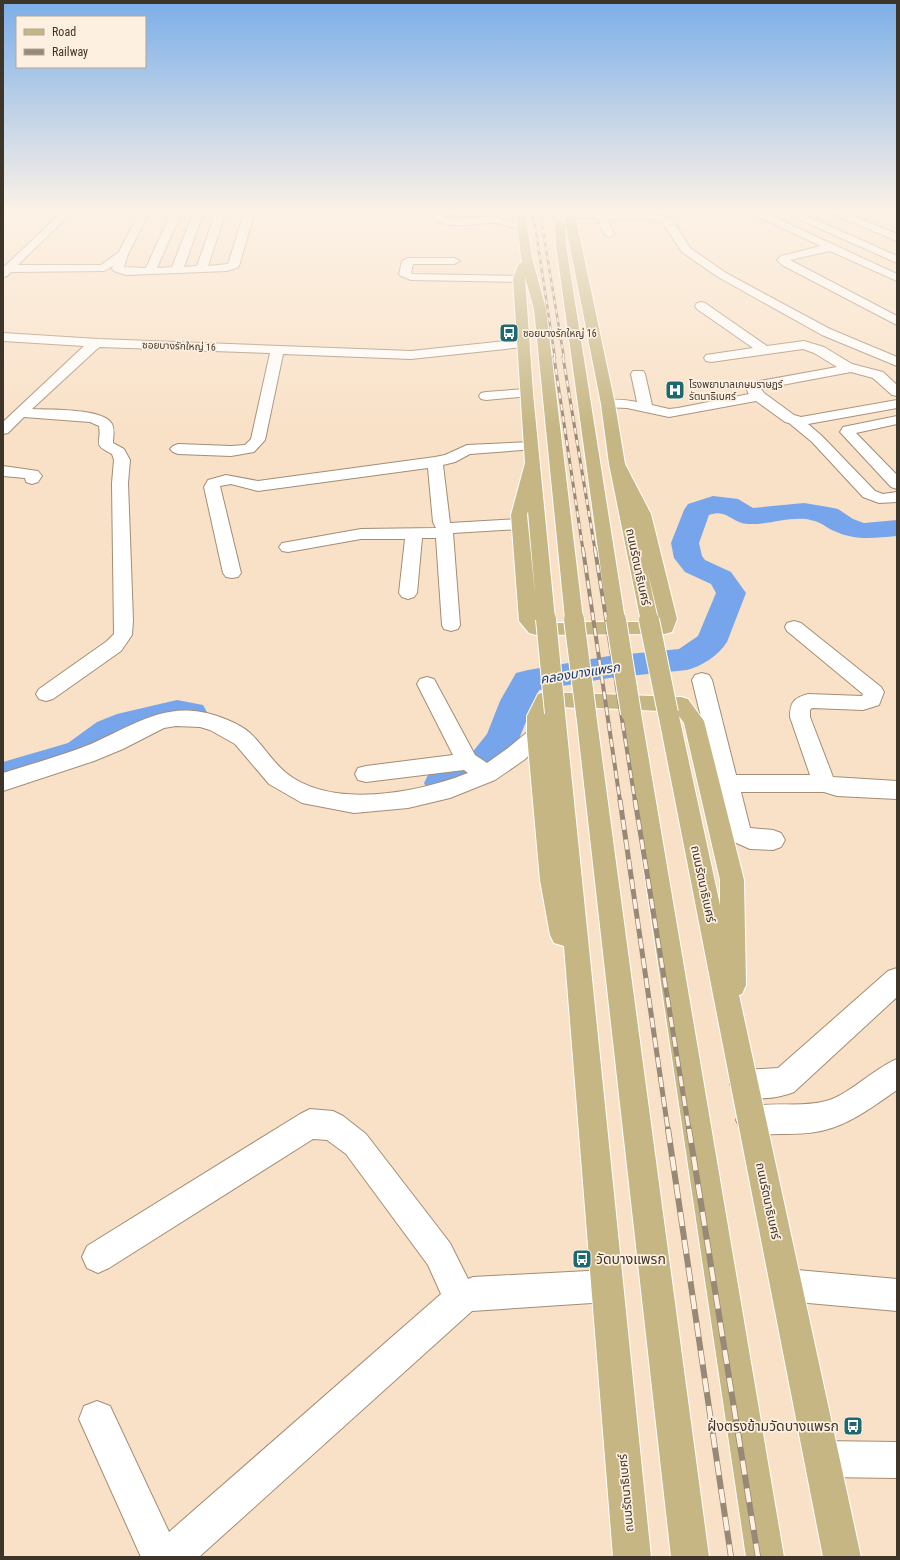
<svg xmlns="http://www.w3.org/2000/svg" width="900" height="1560" font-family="'Roboto Condensed','Noto Sans Thai',sans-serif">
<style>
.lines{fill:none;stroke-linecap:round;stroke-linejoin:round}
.river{fill:#77a5eb;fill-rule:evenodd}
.minor-casing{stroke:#a38d75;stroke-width:2}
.major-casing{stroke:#fff;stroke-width:2}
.minor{fill:#fff;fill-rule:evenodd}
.major{fill:#c5b683;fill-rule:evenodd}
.rail-far4-casing{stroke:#988876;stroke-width:2.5}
.rail-far3-casing{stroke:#988876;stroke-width:3}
.rail-far2-casing{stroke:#988876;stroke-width:4}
.rail-far1-casing{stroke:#988876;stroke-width:5}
.rail-casing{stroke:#988876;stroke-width:6}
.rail-far4{stroke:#fef0e0;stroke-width:1.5;stroke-dasharray:4.5;stroke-linecap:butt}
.rail-far3{stroke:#fef0e0;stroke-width:2;stroke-dasharray:6;stroke-linecap:butt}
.rail-far2{stroke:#fef0e0;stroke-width:2.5;stroke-dasharray:8;stroke-linecap:butt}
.rail-far1{stroke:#fef0e0;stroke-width:3.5;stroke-dasharray:10;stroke-linecap:butt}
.rail{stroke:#fef0e0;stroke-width:4.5;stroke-dasharray:14;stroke-linecap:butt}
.major-bridge-casing{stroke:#fff;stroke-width:22;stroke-linecap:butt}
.major-bridge{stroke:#c5b683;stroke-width:20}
.labels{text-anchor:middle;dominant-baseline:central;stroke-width:3.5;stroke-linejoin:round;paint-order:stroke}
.far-poi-label{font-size:10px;fill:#3d342a;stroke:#fef0e0;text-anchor:start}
.far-street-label{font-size:10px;fill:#3d342a;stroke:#fef0e0}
.street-label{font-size:12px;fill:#3d342a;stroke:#fef0e0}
.water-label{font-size:13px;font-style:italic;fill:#0e3976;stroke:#fef0e0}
.near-poi-label{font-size:14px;fill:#3d342a;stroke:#fef0e0;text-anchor:start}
</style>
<rect width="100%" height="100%" fill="#f9e1c7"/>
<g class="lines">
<g class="river">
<path d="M713,496l25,3 15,9 51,-5 24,4 10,2 15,10 11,4 33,-3v16c-23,2 -41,5 -63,-5 -12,-6 -12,-9 -28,-12 -19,-2 -39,6 -58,5 -17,-1 -21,-16 -39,-9l-10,28 3,13 3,4 26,12 15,21 -19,49c-9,14 -25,24 -40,28l-78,8 -70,12 -20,49 -26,40 -51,18 -13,-4 -5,-10 5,-10 38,-14 20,-25 13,-33 16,-28 12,-3 81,-14 70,-7 19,-13 18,-43 -5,-9 -26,-12 -11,-14 -3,-15 13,-33 4,-6z"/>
<path d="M177,700l26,5 5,9 -5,9 -12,3 -14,-2 -41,10 -15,6 -29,22 -89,28v-28l65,-19 29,-21 20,-8z"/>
</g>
<defs>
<g id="minor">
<path d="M63,211h10l-55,54h83l18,-13 21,-41h10l-22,43 -4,13 22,1 26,-57h10l-25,57 15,-1 22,-56h10l-20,56 13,-1 19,-55h10l-18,55 20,-2 17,-53h10l-16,55 -2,2 -10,3 -101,4 -12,-4 -2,-2 1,-3 -9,5 -93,1 -4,4 -4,1v-11h2z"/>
<path d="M440,211h22l-1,2 -17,3 4,2 47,-1 31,8 1,2 -5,3c-9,-2 -18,-6 -27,-7 -18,-1 -51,9 -63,-7z"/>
<path d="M749,211h12l136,63v7l-67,-30 -40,9 107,56v9l-115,-60 -5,-5 4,-4 40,-10 -71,-33z"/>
<path d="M784,211h12l101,45v7l-112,-50z"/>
<path d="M829,211h13l55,23v7l-67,-28z"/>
<path d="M570,212l79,1 21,5 4,4 16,26 36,25 104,56 67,28v9l-75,-31 -104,-58 -36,-25 -20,-30 -13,-3h-41l6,15 -5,3 -5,-3 -7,-16 -31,-1 -1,-2z"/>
<path d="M408,258h46l6,3 -6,3h-41l-2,9 2,1 106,2 4,1 2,2 -2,2 -4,1 -108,-2 -10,-4 -2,-2 3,-13z"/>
<path d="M701,302l4,1 62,43 37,-5 20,6 28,17 31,8 14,13v11l-5,-1 -19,-17 -22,-6 -90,17 3,4 30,22 7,2 96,-17v8l-89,16 14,12 53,55 8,3 14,-2v10l-18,1 -16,-6 -51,-55 -23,-19 -4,-1 -29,-21 -87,16 -42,-9 -24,-1 -2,-3 2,-3c11,-3 23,-1 34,1l-6,-28 2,-3h10l2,3 7,31 17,4 9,-1 71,-14c-3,-4 -2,-7 0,-11l88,-16 -23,-14 -11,-4 -92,13 -5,-1 -2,-3 2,-3 47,-7 -56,-39 -2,-3 2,-3z"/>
<path d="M3,333l95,6 313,12 112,-12 5,1 1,3 -1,3 -5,1 -112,12 -128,-5 -18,86 -11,12 -23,4 -53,-2 -5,-2 -3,-3 3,-3 5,-2 53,2 14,-1 6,-6 19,-86 -170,-6 -3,2 -65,60c17,1 72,-1 80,15 3,6 1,13 1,19l11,6 6,11 -2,23 5,137 -1,15 -11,16 -68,48 -7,2 -7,-2 -3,-5 3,-5 68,-48 7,-7 -2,-151 2,-23 -2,-6c-21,-11 -10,-9 -13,-28l-9,-4 -66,-5 -16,16 -5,1v-12l81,-76 -81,-5z"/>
<path d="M526,389l5,1 2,3 -2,3 -45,4 -5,-1 -2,-3 2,-3 5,-1z"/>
<path d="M897,416v8l-41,9 41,42v14l-6,-2 -51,-55 3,-5z"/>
<path d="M531,442l5,1 2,3 -2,3 -66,5 -15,8 -12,3 7,58 70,-4 6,1 2,4 -2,4 -6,1 -67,4 7,92 -2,4 -7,2 -7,-2 -2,-4 -6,-87h-14l-5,55 -3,4 -6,2 -6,-2 -3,-4 6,-54h-44l-73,13 -6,-1 -3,-4 3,-4 6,-1 73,-13 75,-1 -3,-6 -5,-54 -170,23 -27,-7 -11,2 21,87 -3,4 -6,1 -6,-1 -3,-4 -19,-86 4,-7 18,-5 32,6 177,-24 10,-2 22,-10z"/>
<path d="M3,466l35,5 4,5 -4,6 -6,2 -6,-2 -1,-4 -22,-2z"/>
<path d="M794,621l7,2 80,64 3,5 -5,13 -16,5 -51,-2 -2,2v7l23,60 64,4v18l-60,-3 -13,-4h-83l9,36 23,2 8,3 4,7 -4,7 -8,3 -23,-1 -18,-8 -4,-7 -9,-41 -13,-3 -3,-6 3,-6 9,-3 -23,-95 3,-5 7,-2 7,2 3,5 24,95h74l-20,-58c0,-15 4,-19 18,-23l54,2 1,-2 -76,-63 -2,-4 2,-4z"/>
<path d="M427,677l7,2 41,76 12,8 21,-15 23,-19 7,-2 7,2 4,6 -4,6 -21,19 -29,20 -45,18 -42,10 -54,5 -52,-10 -33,-19 -34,-40 -25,-14 -10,-3 -24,-1 -12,2 -41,21 -29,12 -91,30v-18c25,-8 50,-15 75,-24 40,-14 78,-46 123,-37 14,2 38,11 49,21 13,12 22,28 35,39 46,38 132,21 183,1l-4,-3 -98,12 -8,-2 -3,-6 3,-6 8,-2 87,-11 -36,-71 3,-5z"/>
<path d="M897,968v29l-103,95c-17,7 -43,9 -60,2l-4,-10 4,-10 10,-4 34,-2 110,-97z"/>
<path d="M897,1059v31c-22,15 -45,33 -72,40 -14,4 -30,4 -45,4 -14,0 -26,2 -39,-4l-5,-10 5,-10c26,-11 57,-1 85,-9 23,-6 47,-32 71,-42z"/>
<path d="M310,1109l23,2 10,5 23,18 84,109 18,36 5,-2 134,-7 12,4 4,12 -4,12 -12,4 -135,9 -273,246h-58l-62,-138 5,-13 13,-5 13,5 59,126 272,-238 -13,-29 -82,-111 -19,-14 -14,-1 -204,129 -11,5 -11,-5 -5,-11 5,-11 213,-132z"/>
<path d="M786,1269l111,10v32l-111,-10 -12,-4 -4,-12 4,-12z"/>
<path d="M822,1441l75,1v36l-75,-1 -13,-5 -5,-13 5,-13z"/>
</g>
<g id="major">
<path d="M515,211h10l7,47 14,51 37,310 -2,3h27l-52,-377 -1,-21 5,-3 5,3 1,21 59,375 -1,2h17l-32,-158 -8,-60 -38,-193h10l2,4 40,189 10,60 26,50 26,105 -5,13 -7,2 -129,1 -7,-2 -10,-12 -8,-106 14,-52 -12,-184 5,-14 4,-3zM525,277l9,32 31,310 2,4h-14l2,-4 -22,-226zM528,511l7,83 -8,-79zM647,569l12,50 -1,3v-2z"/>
<path d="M545,692l136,5 7,2 16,22 40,159 2,105 -4,9 -3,1 122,562h-38l-165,-844 1,-2 -20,-1 2,3 143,844h-38l-125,-844 2,-4 -30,-1 3,5 113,844h-38l-95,-844 3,-5 -20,-1 3,1 3,5 86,844h-38l-49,-611 -10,-3 -4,-8 -10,-55 -13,-145v-19l11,-22zM679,716l5,7 36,157v25z"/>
</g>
</defs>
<use href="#minor" class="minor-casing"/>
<use href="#major" class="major-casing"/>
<use href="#minor" class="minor"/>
<use href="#major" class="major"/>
<defs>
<g id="rail-far4">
<path d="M531,211l4,14 20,133"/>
<path d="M542,211v14l22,133"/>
</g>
<g id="rail-far3">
<path d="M554,357l29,193"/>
<path d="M563,357l32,193"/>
</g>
<g id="rail-far2">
<path d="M583,549l37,252"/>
<path d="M595,549l40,252"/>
</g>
<g id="rail-far1">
<path d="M620,800l48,330"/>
<path d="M635,800l54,330"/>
</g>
<g id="rail">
<path d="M668,1129l63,428"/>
<path d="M689,1129l69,428"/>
</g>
</defs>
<use href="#rail-far4" class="rail-far4-casing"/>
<use href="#rail-far3" class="rail-far3-casing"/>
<use href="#rail-far2" class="rail-far2-casing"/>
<use href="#rail-far1" class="rail-far1-casing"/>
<use href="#rail" class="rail-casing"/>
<use href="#rail-far4" class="rail-far4"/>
<use href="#rail-far3" class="rail-far3"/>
<use href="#rail-far2" class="rail-far2"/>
<use href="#rail-far1" class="rail-far1"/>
<use href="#rail" class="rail"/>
<defs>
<g id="major-bridge">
<path d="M546,619l9,94"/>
<path d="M574,619l12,94"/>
<path d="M616,620l15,93"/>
<path d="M649,620l19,93"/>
</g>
</defs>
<use href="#major-bridge" class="major-bridge-casing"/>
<use href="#major-bridge" class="major-bridge"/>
</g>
<linearGradient id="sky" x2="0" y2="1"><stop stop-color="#7baee9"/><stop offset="0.49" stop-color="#fcf2e6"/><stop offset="1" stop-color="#fcf2e6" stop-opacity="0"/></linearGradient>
<rect width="900" height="429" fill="url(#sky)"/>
<defs>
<symbol id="bus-square" viewBox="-11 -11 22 22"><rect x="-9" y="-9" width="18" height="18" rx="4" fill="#1d6971" stroke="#fef0e0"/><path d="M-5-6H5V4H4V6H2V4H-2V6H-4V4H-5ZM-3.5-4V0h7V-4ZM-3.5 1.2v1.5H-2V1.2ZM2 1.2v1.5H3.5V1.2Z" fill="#fff"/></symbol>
<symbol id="hospital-square" viewBox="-11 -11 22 22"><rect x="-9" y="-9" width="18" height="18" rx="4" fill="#1d6971" stroke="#fef0e0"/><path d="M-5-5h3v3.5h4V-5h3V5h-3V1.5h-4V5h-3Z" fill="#fff"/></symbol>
</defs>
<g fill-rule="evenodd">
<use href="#bus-square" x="498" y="322" width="22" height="22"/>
<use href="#hospital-square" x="664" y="379" width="22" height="22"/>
<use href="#bus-square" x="571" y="1248" width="22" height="22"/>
<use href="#bus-square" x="842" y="1415" width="22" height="22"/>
</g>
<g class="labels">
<g class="far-poi-label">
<text x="523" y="333">ซอยบางรักใหญ่ 16</text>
<text x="689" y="384">โรงพยาบาลเกษมราษฏร์<tspan x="689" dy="12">รัตนาธิเบศร์</tspan></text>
</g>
<g class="far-street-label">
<text transform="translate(179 346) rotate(2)">ซอยบางรักใหญ่ 16</text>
</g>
<g class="street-label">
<text transform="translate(638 567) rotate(78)">ถนนรัตนาธิเบศร์</text>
<text transform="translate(703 884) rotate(78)">ถนนรัตนาธิเบศร์</text>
<text transform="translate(768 1201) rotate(78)">ถนนรัตนาธิเบศร์</text>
<text transform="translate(626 1493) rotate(-95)">ถนนรัตนาธิเบศร์</text>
</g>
<g class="water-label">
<text transform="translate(580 673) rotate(-9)">คลองบางแพรก</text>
</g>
<g class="near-poi-label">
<text x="596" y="1259">วัดบางแพรก</text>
<text x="839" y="1426" text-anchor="end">ฝั่งตรงข้ามวัดบางแพรก</text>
</g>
</g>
<rect width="900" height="1560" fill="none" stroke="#3d342a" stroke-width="8"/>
<rect x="16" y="16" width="130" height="52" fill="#fef0e0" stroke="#b1a597"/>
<rect x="24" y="29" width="20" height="6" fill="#c5b683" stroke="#b1a597"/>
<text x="52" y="36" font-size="12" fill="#3d342a">Road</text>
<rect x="24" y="49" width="20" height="6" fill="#988876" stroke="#b1a597"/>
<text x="52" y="56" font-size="12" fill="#3d342a">Railway</text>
</svg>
